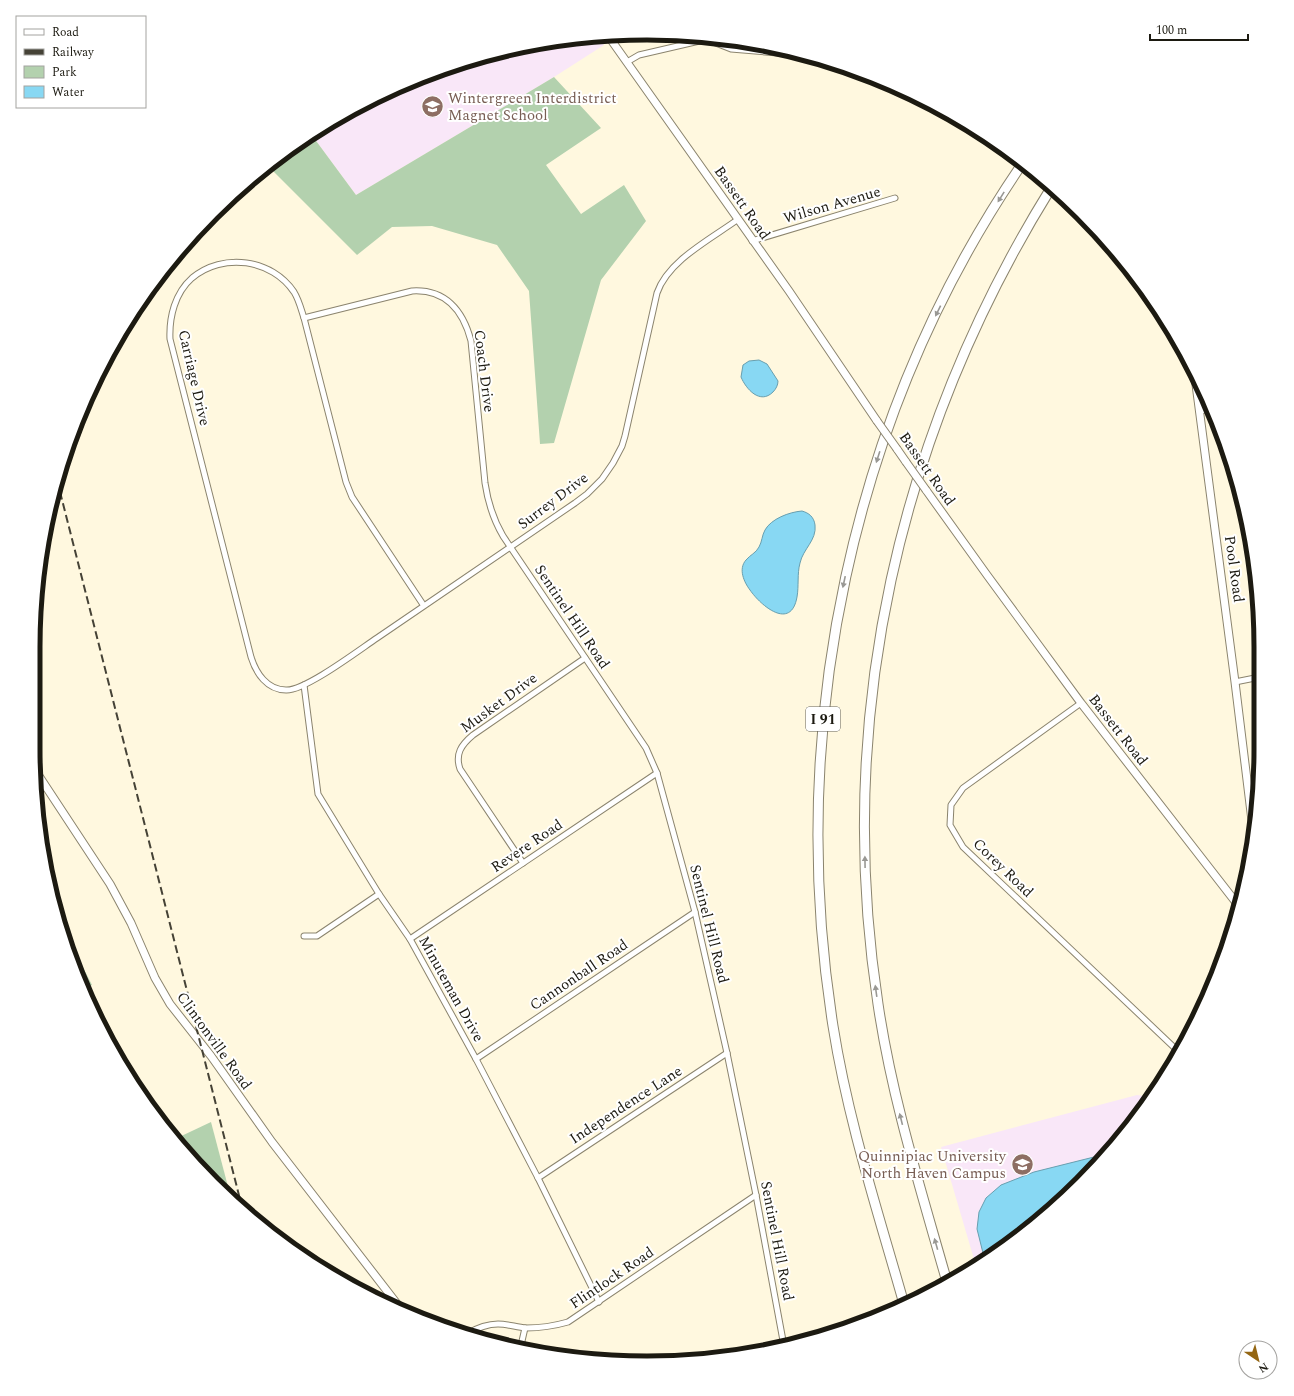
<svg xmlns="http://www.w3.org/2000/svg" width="1294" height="1396" font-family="Spectral,serif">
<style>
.education{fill:#f9e7f8}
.green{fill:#b3d1ae}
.water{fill:#88d8f3;stroke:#689faf}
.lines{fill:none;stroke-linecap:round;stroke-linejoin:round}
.street-casing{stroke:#8b846e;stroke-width:7}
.secondary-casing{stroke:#8b846e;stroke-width:9}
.highway-casing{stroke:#8b846e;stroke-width:11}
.street{stroke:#fff;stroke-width:5}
.secondary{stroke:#fff;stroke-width:7}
.highway{stroke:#fff;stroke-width:9}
.rail{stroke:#454236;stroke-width:2;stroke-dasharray:8 4;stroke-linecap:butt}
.secondary-bridge-casing{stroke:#8b846e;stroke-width:9;stroke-linecap:butt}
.secondary-bridge{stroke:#fff;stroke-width:7}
.oneway{fill:#999894}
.labels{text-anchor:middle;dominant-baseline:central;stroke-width:4;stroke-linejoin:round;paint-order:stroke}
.shield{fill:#fff;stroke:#605f58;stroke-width:1}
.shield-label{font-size:14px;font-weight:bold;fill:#1c1a11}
.education-label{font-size:15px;fill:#785e54;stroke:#fff;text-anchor:start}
.street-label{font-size:15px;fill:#1c1a11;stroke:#fff}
.rim{fill:none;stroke:#1c1a11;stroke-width:5}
</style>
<rect width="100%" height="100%" fill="#fff8df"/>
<g class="education">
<path d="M599,38l5,7 -50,32 -198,118 -45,-61 101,-54 115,-35z"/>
<path d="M1137,1095l14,2 -17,26 -53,60 -93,76 -12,7 -35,-119z"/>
</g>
<g class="green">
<path d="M554,77l47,51 -55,37 35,49 43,-29 22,36 -45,59 -47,163 -14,1 -11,-153 -32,-46 -65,-19 -40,1 -35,28 -88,-88 42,-33 45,61z"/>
<path d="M70,942l22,43 -9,4 -17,-42z"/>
<path d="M211,1122l20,76 -56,-59z"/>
</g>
<g class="water">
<path d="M759,360l8,4 11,17c0,4 -2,8 -5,11 -13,13 -27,-3 -32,-15l2,-12 6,-4z"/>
<path d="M802,511c7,2 12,6 13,14 2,15 -12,24 -15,38 -3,11 -1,23 -3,34 -6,34 -36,9 -47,-7 -6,-8 -12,-21 -4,-30 4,-5 10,-7 13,-13 3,-5 3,-12 6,-17 6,-11 24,-18 37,-19z"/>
<path d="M1106,1154l-25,29 -96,78 -8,-32 2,-17 7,-14 15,-13 33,-13z"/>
</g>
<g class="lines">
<defs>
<g id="street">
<path d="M708,40l23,9 71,6"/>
<path d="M627,62l12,-7 69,-16"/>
<path d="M752,241l143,-43"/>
<path d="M304,318l108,-27c33,-2 51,19 59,50l14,142c3,20 8,36 18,53l143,212 11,25 38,139 32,141 29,142 28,151"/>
<path d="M1199,411l13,-2"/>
<path d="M424,606l-72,-109 -6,-15 -42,-164c-3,-9 -5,-18 -10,-26 -22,-33 -71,-40 -102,-14 -17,15 -23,39 -22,61l81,318c5,16 16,33 35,33 19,1 73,-40 91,-52 66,-45 132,-90 198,-135l12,-9 15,-15 11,-16 9,-17 3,-10 32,-143c11,-32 52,-53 80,-73"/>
<path d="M1235,682l25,-5"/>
<path d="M304,685l14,109 61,100 31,45 66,120 62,119 61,124"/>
<path d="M1081,703l-118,85 -12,17 -1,20 13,22 217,206"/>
<path d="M523,863l-63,-94c-5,-15 1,-24 13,-34l112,-77"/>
<path d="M304,936h13l62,-42"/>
<path d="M410,939l247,-166"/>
<path d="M476,1059l219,-147"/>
<path d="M538,1178l189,-125"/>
<path d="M466,1334c9,-5 21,-10 32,-10 9,0 18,3 28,4 15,0 28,-2 42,-6l188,-127"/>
<path d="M523,1348l-1,-7 3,-13"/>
<path d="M769,1351l14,-10"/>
</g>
<g id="secondary">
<path d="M609,37l180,254 88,130"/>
<path d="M1195,377l40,305 19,155"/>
<path d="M897,449l9,13"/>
<path d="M926,490l61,85 94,128 157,202"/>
<path d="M35,770l75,114 21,39 24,55 15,26 41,52 61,86 129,167"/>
</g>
<g id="highway">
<path d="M947,1282c-26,-92 -55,-183 -69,-278 -44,-287 21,-571 173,-816"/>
<path d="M904,1304c-26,-92 -56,-183 -71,-278 -47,-298 18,-612 189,-862"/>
</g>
</defs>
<use href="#street" class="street-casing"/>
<use href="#secondary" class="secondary-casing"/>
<use href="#highway" class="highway-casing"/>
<use href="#street" class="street"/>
<use href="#secondary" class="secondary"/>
<use href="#highway" class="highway"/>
<path class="rail" d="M57,480l186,731"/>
<defs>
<g id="secondary-bridge">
<path d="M877,421l20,28"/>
<path d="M906,462l20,28"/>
</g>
</defs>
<use href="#secondary-bridge" class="secondary-bridge-casing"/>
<use href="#secondary-bridge" class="secondary-bridge"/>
</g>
<defs><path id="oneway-solid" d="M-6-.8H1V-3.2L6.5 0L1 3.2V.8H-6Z"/></defs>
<g class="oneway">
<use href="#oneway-solid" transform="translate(1001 197) rotate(122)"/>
<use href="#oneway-solid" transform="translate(938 311) rotate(116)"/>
<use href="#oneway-solid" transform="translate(878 457) rotate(108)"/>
<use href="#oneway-solid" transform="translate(844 582) rotate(102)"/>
<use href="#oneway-solid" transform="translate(865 862) rotate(-91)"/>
<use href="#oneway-solid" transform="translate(876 991) rotate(-98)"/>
<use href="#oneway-solid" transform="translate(901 1119) rotate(-104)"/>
<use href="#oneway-solid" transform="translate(936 1244) rotate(-106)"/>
</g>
<defs>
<symbol id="school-disc" viewBox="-11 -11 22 22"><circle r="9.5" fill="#8d6e63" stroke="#fff"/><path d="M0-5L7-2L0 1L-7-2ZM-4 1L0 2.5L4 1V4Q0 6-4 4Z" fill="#fff"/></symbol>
<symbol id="university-disc" viewBox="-11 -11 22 22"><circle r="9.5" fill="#8d6e63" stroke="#fff"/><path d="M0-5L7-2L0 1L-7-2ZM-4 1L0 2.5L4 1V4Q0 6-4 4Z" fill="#fff"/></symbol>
</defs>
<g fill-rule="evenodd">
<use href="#school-disc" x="420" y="94" width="25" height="25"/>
<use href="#university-disc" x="1010" y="1152" width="25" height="25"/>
</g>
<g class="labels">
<rect class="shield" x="806" y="707" width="34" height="24" rx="3"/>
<g class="shield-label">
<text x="823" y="719">I 91</text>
</g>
<g class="education-label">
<text x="448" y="98">Wintergreen Interdistrict<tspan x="448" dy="17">Magnet School</tspan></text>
<text x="1006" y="1156" text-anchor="end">Quinnipiac University<tspan x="1006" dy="17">North Haven Campus</tspan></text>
</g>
<g class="street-label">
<text transform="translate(742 203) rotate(55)">Bassett Road</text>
<text transform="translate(832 205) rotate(-16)">Wilson Avenue</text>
<text transform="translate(484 371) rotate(83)">Coach Drive</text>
<text transform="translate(194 378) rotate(77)">Carriage Drive</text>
<text transform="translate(927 469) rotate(55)">Bassett Road</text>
<text transform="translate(553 501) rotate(-37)">Surrey Drive</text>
<text transform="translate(1234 569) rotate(82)">Pool Road</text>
<text transform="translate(572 617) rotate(56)">Sentinel Hill Road</text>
<text transform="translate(499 703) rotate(-36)">Musket Drive</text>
<text transform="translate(1118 730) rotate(52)">Bassett Road</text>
<text transform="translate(527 846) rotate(-34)">Revere Road</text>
<text transform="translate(1003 868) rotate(44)">Corey Road</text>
<text transform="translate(709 924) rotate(76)">Sentinel Hill Road</text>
<text transform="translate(579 975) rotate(-34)">Cannonball Road</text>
<text transform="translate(451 989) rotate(61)">Minuteman Drive</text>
<text transform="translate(214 1041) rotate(54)">Clintonville Road</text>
<text transform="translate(626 1105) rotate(-33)">Independence Lane</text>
<text transform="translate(777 1241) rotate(79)">Sentinel Hill Road</text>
<text transform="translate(612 1278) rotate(-34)">Flintlock Road</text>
</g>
</g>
<path d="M0 0H1294V1396H0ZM647 40H647A607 607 0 0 1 1254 647V749A607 607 0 0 1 647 1356H647A607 607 0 0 1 40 749V647A607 607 0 0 1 647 40Z" fill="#fff" fill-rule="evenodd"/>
<path class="rim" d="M647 40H647A607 607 0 0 1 1254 647V749A607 607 0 0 1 647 1356H647A607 607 0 0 1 40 749V647A607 607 0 0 1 647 40Z"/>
<rect x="16" y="16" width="130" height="92" fill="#ffffff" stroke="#a4a3a0"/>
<rect x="24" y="29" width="20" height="6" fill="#ffffff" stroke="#a4a3a0"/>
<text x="52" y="36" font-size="12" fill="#1c1a11">Road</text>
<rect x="24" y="49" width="20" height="6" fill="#454236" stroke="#a4a3a0"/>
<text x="52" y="56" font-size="12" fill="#1c1a11">Railway</text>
<rect x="24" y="66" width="20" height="12" fill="#b3d1ae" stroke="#a4a3a0"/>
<text x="52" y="76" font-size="12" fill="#1c1a11">Park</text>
<rect x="24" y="86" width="20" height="12" fill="#88d8f3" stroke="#a4a3a0"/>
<text x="52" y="96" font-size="12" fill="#1c1a11">Water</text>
<g transform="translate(1258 1360) rotate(145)"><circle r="19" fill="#ffffff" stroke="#a4a3a0"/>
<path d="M0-3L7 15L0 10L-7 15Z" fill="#946613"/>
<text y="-6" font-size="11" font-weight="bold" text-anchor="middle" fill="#1c1a11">N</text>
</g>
<path d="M1150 34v6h98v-6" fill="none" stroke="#1c1a11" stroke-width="2"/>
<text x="1156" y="34" font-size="12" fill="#1c1a11" stroke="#ffffff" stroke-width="3" paint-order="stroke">100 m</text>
</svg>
